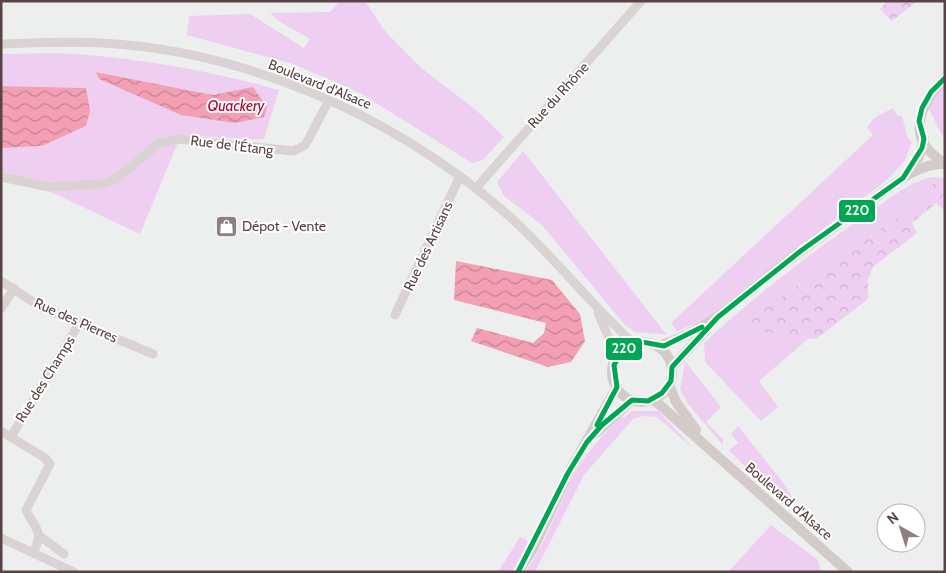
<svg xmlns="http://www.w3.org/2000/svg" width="946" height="573" font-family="Cabin,sans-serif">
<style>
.green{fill:#eecff1;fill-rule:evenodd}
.forest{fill:url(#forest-crowns)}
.water{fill:url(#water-waves)}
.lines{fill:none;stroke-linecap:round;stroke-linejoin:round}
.minor{stroke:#d9d3d3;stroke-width:9}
.major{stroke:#d3caca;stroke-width:10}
.bus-1-casing{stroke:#fff;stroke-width:9}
.bus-1{stroke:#00a651;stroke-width:5}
.labels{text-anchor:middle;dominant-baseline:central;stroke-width:4;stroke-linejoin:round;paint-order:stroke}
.street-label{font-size:14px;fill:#5c4343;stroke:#fff}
.poi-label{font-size:14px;fill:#5c4343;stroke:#fff;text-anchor:start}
.water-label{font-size:15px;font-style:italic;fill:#b2002c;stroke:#fff}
.line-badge{stroke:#fff;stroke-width:2}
.badge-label{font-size:14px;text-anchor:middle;font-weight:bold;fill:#fff}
</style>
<defs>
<pattern id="forest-crowns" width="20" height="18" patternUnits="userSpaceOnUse" patternTransform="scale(1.25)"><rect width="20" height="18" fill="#eecff1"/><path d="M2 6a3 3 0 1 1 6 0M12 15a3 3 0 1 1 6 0" fill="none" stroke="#ceb3d0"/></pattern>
<pattern id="water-waves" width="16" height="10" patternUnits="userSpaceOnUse" patternTransform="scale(1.25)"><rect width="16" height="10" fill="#f39fb4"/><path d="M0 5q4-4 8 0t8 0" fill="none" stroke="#c88394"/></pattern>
</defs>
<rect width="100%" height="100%" fill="#edefee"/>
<g class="green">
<path d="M339,1h26l20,30 35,36 56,43 28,27 -21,23 -11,3 -112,-70 -67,-29 -106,-29 2,-19 61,-2 54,34 6,-9 -30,-17 -10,-9 60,-1z"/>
<path d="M59,53c75,4 148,17 220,37l-15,49c-28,1 -55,-3 -83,-4l-41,99 -87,-41 -52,-20v-25l42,-2 43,-20 -1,-38 -84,-2v-32zM97,72l116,23 -114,-16z"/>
<path d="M945,82v57c-9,-11 -10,-23 -19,-33z"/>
<path d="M893,108l5,8h4l6,23 4,3 -7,18 -18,20 -173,132 -17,11 -20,8 -6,-8 202,-188 -6,-8 7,-9z"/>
<path d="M523,151l144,184 -32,-3 -10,-7 -83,-100 -38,-29 -7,-14z"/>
<path d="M934,177l-3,18 -185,126 11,10 52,7 -50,43 19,26 -17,14 -56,-59 -1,-19c53,-49 108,-91 166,-131 19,-13 41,-32 64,-35z"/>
<path d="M685,361l36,46 -15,15 17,17v6l-35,-41 -8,-15z"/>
<path d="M632,411h26l37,39 -38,-33 -14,-1 -10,3 -49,56 -49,97h-10c23,-31 33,-68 51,-101 12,-21 28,-37 45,-54l3,1z"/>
<path d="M738,426l47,59 9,16 -2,7 -39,-33 -24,-25 9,-7 -7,-9z"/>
<path d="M771,525l47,35 3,12h-93z"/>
<path d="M520,537l8,4 -5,13 -12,18h-13z"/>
</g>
<g class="forest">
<path d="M887,1h30l-25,20 -12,-12z"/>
<path d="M934,177l11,1v33l-9,-8 -24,20 5,10 -44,34 -5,12v20l-52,40 -59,-8 -11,-10 185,-126z"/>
</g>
<g class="water">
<path d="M96,72l117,23 40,-8 14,20 -3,10 -29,6 -54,-8 -82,-36z"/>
<path d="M1,86l85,2 4,23 -4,15 -44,20 -41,2z"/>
<path d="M456,261l96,19 28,34 5,27 -14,21 -23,5 -77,-26 6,-13 56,15 11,-10 2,-10 -92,-23z"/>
</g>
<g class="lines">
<g class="minor">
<path d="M1,44c34,-1 68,-3 102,-1 143,8 290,73 398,166 48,41 86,92 132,134"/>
<path d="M1,177l48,10 52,-3 15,-5 42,-35 20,-5 116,12 11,-6 3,-5 21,-40"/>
<path d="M476,188l165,-187"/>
<path d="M1,281l40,26 112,47"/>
<path d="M1,309l13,-21"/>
<path d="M598,313l19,44"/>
<path d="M395,315l65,-139"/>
<path d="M1,431l44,27 5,6 -24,46c9,20 19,20 7,43"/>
<path d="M11,437l69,-115"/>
<path d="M40,536l24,18"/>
<path d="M1,538l73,34"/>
</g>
<g class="major">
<path d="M945,78c-26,26 -41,62 0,85"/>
<path d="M905,176l14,-19 5,-18"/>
<circle cx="642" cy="372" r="30"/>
<path d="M658,346c47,-14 80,-46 118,-76 31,-24 63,-46 95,-69 21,-15 47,-39 74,-37"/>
<path d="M672,367l35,-38"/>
<path d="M669,385l7,17 20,28"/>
<path d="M653,399l195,173"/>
<path d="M596,433l36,-33"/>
<path d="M518,572l16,-25 35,-75 48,-85"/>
</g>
<defs>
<g id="bus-1">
<path d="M597,425l20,-38 -3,-22 11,-18 17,-5 22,4 38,-19"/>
<path d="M518,572l50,-99 19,-31 15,-17 30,-25 16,1 14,-8 9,-12 1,-14 46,-50 84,-67 101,-72 19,-30 2,-9 -5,-18 3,-13 9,-16 14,-14"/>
</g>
</defs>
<use href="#bus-1" class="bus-1-casing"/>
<use href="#bus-1" class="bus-1"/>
</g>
<defs>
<symbol id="shop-square" viewBox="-11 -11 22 22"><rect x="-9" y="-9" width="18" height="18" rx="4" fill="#8f7f7f" stroke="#fff"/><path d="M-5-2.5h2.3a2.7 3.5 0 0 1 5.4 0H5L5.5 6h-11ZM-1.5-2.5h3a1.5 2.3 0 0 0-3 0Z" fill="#fff"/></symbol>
</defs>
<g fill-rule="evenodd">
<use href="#shop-square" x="214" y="214" width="25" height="25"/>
</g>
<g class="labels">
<g class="street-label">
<text transform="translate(320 84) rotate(22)">Boulevard d'Alsace</text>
<text transform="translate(558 95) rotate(-48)">Rue du Rhône</text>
<text transform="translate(232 145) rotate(7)">Rue de l'Étang</text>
<text transform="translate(428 246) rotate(-65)">Rue des Artisans</text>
<text transform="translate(76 320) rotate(24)">Rue des Pierres</text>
<text transform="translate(45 379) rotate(-58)">Rue des Champs</text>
<text transform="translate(789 501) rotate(41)">Boulevard d'Alsace</text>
</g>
<g class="poi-label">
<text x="242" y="226">Dépot - Vente</text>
</g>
<g class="water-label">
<text x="236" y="106">Quackery</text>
</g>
</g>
<g class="line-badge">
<rect x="838" y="199" width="38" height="24" rx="5" fill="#00a651"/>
<rect x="605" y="337" width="38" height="24" rx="5" fill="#00a651"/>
</g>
<g class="badge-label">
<text x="857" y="215">220</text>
<text x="624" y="353">220</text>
</g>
<rect width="946" height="573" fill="none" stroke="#5c4343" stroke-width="5"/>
<g transform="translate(901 528) rotate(321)"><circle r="24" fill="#ffffff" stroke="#beb4b4"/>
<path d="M0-4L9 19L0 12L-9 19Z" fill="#8f7f7f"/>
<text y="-8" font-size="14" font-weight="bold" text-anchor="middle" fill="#5c4343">N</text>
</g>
</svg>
